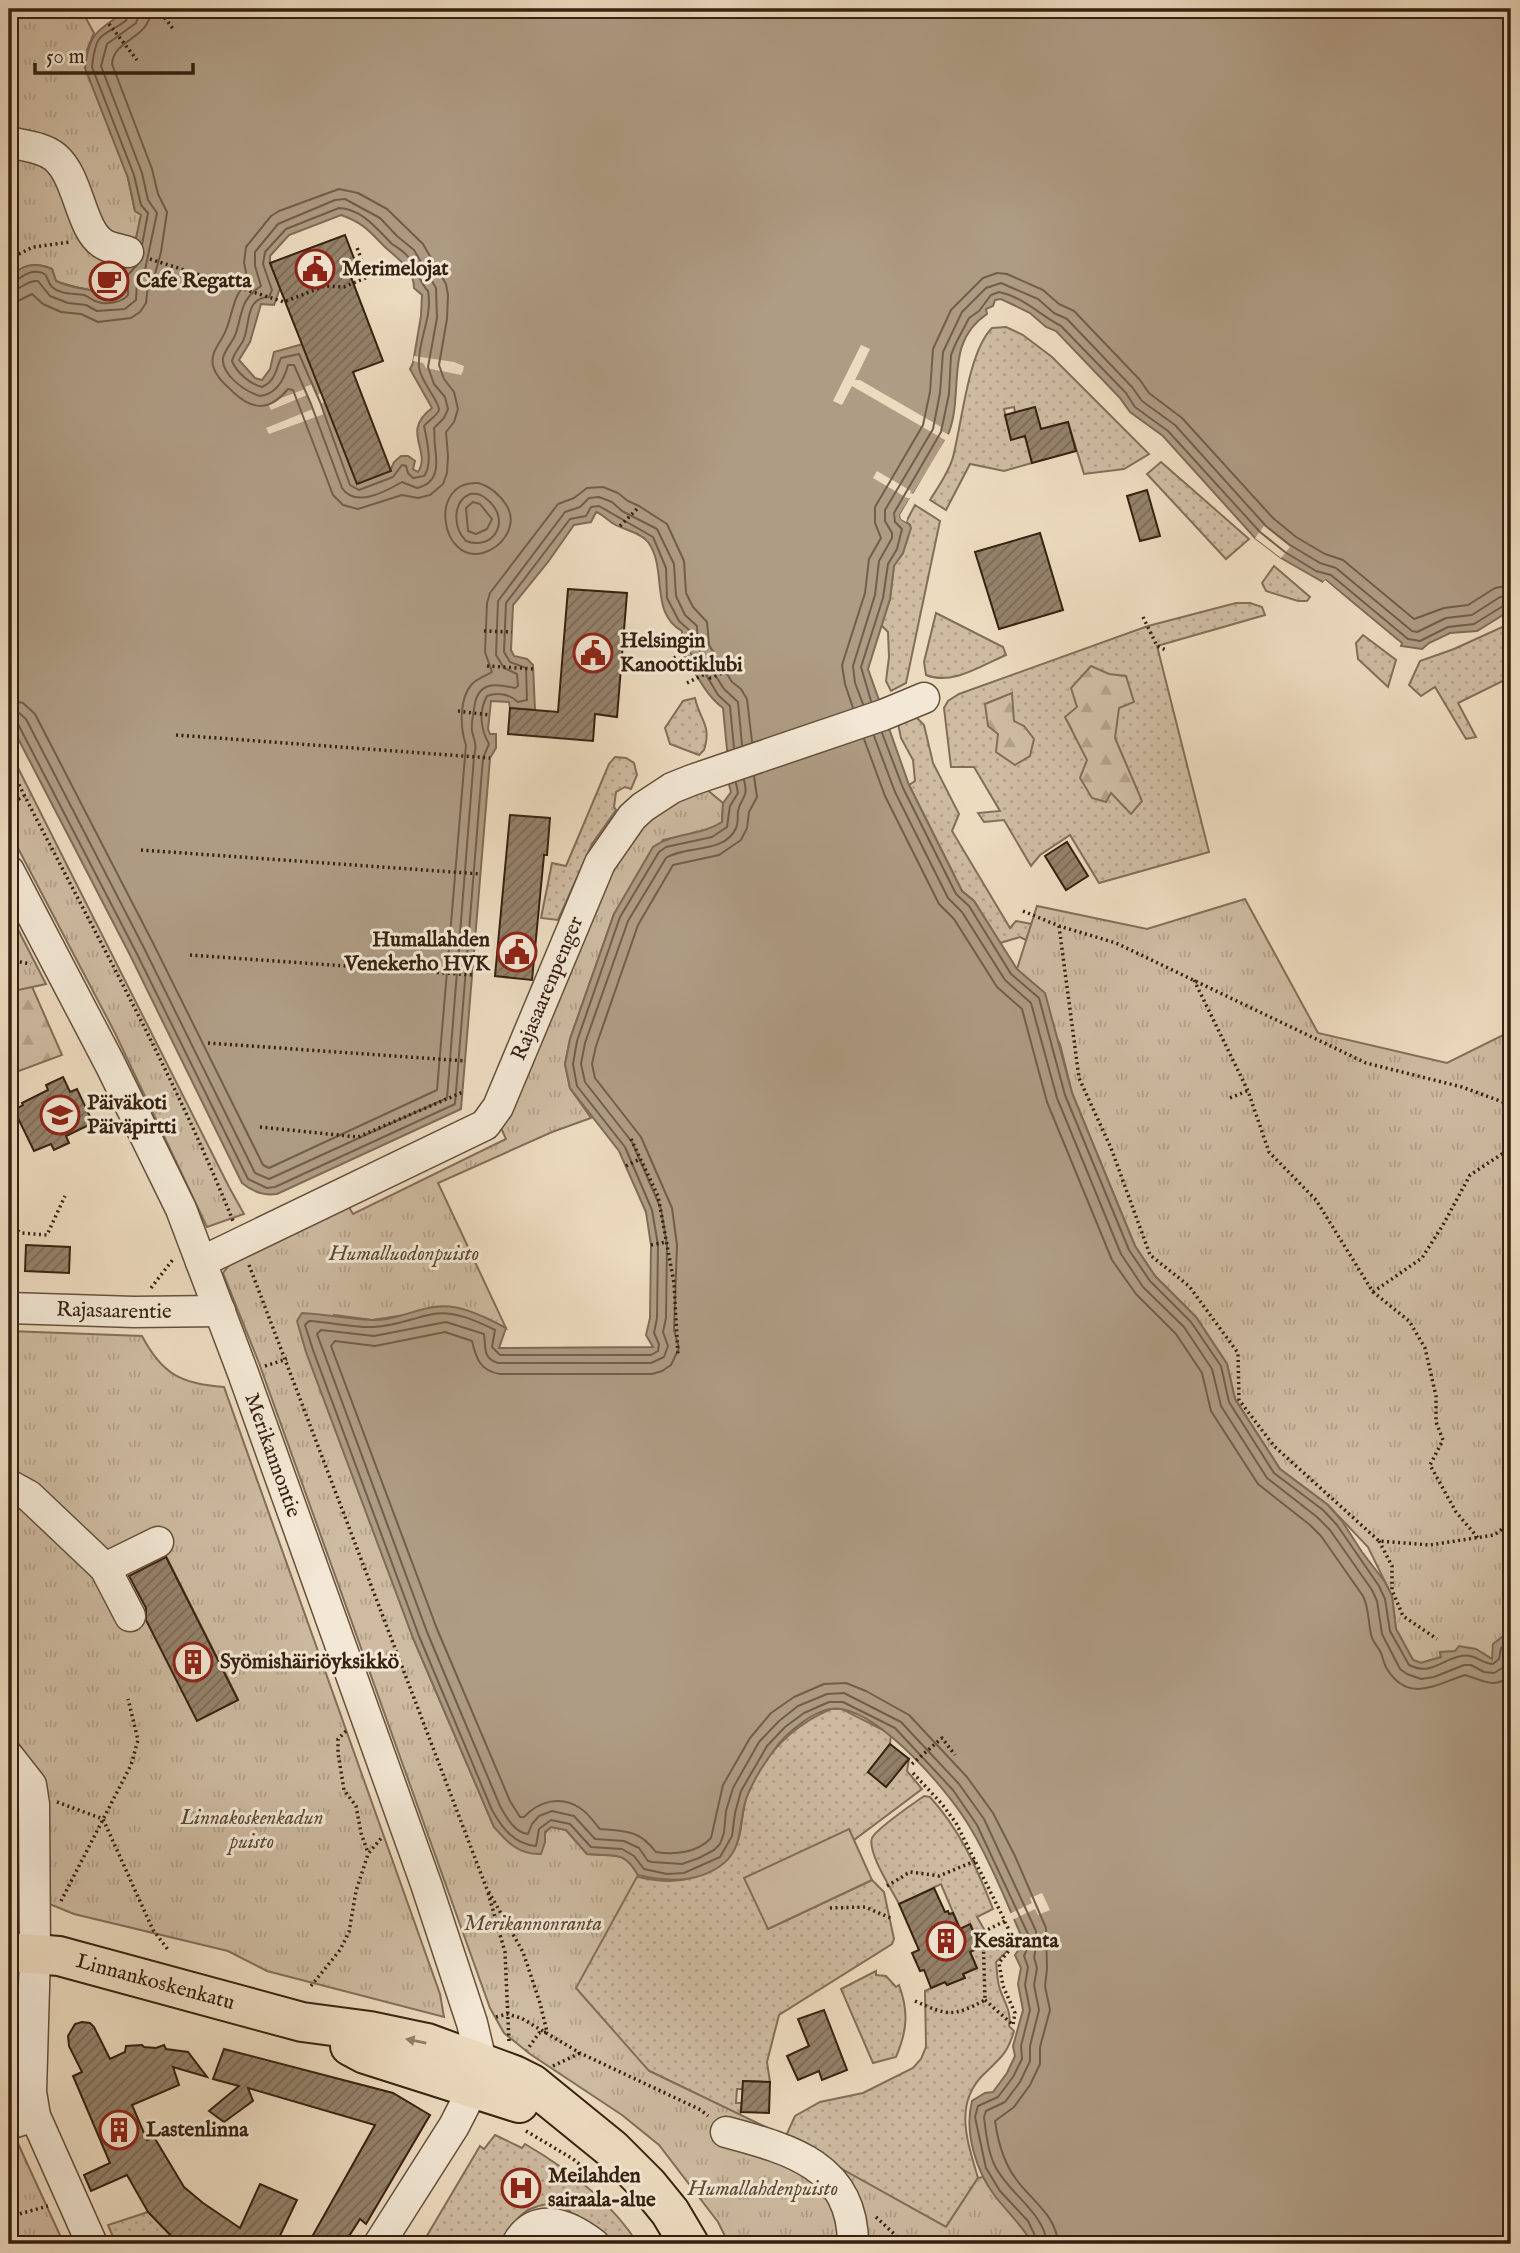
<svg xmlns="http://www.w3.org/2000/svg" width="1520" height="2253" font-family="'IM FELL English',serif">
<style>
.grass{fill:url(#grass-dots);stroke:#826e58;stroke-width:2}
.forest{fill:url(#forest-firs);stroke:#826e58;stroke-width:2}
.park{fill:url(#park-tufts);stroke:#826e58;stroke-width:2;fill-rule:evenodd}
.pitch{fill:#cebba1;stroke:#826e58;stroke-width:2}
.water{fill:#af9c84;stroke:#7f6b56;stroke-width:2;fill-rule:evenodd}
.pier{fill:#eddbbf}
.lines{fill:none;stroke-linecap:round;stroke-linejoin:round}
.shore{stroke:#725e4a;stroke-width:2}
.building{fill:url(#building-hatch);stroke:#362110;stroke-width:2}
.minor-casing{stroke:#64503c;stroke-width:33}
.major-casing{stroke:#362110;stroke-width:42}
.path{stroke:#362110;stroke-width:3.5;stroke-dasharray:2 3.5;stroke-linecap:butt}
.minor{stroke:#f3e8d5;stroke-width:30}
.major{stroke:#eddbbf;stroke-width:38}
.oneway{fill:#927e68}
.labels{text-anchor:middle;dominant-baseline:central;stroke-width:6;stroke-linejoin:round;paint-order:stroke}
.poi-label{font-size:21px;font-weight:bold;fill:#362110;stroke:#f3e8d5;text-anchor:start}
.street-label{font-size:21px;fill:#362110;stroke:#f3e8d5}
.park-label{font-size:21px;font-style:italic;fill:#5c4834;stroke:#f3e8d5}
</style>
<defs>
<pattern id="grass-dots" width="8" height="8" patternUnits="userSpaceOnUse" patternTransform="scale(1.75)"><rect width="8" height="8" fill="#cebba1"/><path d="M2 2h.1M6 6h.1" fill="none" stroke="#b2a08a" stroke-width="1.8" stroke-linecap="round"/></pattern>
<pattern id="forest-firs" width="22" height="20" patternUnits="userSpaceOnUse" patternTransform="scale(1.75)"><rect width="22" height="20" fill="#cebba1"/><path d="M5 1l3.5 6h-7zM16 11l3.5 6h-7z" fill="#b2a08a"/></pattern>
<pattern id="park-tufts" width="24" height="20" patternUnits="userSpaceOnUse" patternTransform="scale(1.75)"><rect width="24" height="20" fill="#cebba1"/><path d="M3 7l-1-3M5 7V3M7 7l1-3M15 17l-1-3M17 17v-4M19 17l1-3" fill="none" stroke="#b2a08a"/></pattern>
<pattern id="building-hatch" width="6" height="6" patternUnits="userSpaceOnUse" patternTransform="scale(1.75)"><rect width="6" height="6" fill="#95826b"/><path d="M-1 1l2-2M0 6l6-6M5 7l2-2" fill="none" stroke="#7a6a57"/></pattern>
</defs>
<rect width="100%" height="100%" fill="#eddbbf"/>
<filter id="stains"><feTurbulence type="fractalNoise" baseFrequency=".00286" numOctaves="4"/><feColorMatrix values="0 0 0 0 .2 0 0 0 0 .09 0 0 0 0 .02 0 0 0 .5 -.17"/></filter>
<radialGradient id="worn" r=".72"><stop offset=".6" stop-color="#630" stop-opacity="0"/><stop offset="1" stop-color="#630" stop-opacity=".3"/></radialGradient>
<g class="grass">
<path d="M1006,327l17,8 29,22 97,97 -25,15 -40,5 -16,-52 -27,7 -26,-17 -1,-5 -10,2 7,30 14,-3 7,27 -28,8 -34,-7 -24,46 -16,-10c8,-13 19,-28 23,-43 9,-34 15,-105 39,-129z"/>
<path d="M1161,462l88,77 -23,20 -79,-85z"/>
<path d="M915,505l25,16 -34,162 -15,8 -5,-10 3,-24 -1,-25 -7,-7 9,-26 4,-34 9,-12 7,-28 -4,-3z"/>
<path d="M1274,566l36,31 -3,4h-9l-32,-10 -4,-8z"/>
<path d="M1236,603h14l12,4 3,8 -108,31 52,206 -110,31 -29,-48 -30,20 -9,11 -27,-46 -20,2 -6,-9 22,-2 -26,-44h-23l-7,-59 4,-7 11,-7 189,-68z"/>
<path d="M936,613l67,34 3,8c-24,10 -54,31 -80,20l-2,-13z"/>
<path d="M1511,623v54l-53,26 18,34 -10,2 -31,-52 -14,9 -12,-11 11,-24 34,-12z"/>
<path d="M1363,635l33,25 -8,27 -30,-28 -2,-16z"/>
<path d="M695,698c5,23 17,27 9,52l-5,5 -29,-11 -5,-16 18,-27z"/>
<path d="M915,716l9,9 9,38 26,51 -7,17 58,97 6,-7 16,3 -6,16 -6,-3 -20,6 -26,-42 -12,-10 -53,-106 6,-4 -2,-21 -12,-22 -4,-19z"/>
<path d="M615,757l11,1 8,5 3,12 -6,14 -6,-2 -9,5 -2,15 2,3 -24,34 -34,76 -17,-2 11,-55 14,3 43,-102z"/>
<path d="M831,1709h11l49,25 -1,10 -22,28 41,-13 -2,12 15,18 -68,51 -6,-10 -80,99 104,-49 12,12 10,47 -2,5 -113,71 -12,47 3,20 -27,-1v8h-6l-1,14h6l-2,12 -228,-111 81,-137c24,5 50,13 74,14 29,1 64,-15 72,-44 4,-14 3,-29 8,-42 17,-41 44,-69 84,-86z"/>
<path d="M924,1796l6,1c30,33 47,71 63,112l-16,8 15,26 16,-7 2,12 -14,14c1,8 1,16 3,24 4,15 13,24 10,40l5,5c-7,24 -14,27 -31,44 -30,30 -15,68 -5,103l-32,49 -161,-89 10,-22 25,-14 43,-9 50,-25 8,-9 5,-12 -1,-56 20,-9 2,3 17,-7 -1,-4 14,-6 -7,-16 10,-5 -9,-22 -11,4 -19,-45 -42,20c-7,-14 -32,-52 -27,-66 4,-9 42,-35 52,-42z"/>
<path d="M876,1971v4l10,1 10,11 3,-2c10,27 8,46 -3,72l-23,6 -32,-74z"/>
<path d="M495,2135l27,13 3,-4c43,25 86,57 113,100h-27l-52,-41c-36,2 -41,13 -59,41h-78l58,-98 4,3z"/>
<path d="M148,2212l31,32h-63l-8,-19z"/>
</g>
<g class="forest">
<path d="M1091,666l18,8 17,2 8,26 -15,6 -4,30 27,63 -11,13 -20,-21 -5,9 -14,-4 -12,-20 7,-18 -22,-43 12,-10 -6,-19z"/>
<path d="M1012,693l2,28 10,5 10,13 -4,17 -15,9 -19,-13 2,-18 -10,-8 -3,-22z"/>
<path d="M9,946l17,27 36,82 -43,16 -10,-4z"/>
</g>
<g class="park">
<path d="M9,9h72l13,24 -7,17 41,128 7,33 6,3v4l-19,76 -23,2 -1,-4c-15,-4 -28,-5 -42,-11l-4,-12c-18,-8 -30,-4 -43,9z"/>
<path d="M9,750l220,437 15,27 -37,13 -92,-194 -106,-202z"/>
<path d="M700,784l23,19 -1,19 -12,8 -47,10 -49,74 -44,125 -5,25 5,24 21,30 -39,14 -114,51 68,145 -22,-11 -51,-10 -28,8 -33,5 -38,-5 47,234 32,89 81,189 51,15v-9l6,-6 15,3 21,24c27,3 36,-5 51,21l-62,113 73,83 121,58 176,98 32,-49 5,-1c15,24 36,43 50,67h-304l-11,-22 -59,-77 -37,-30 -92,-61 -26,-21 -14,-25 -9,-25 -222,-620 -36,-90 15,-19 108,-52 7,12 153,-75 -8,-18 111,-256 39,-50z"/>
<path d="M1245,899l73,134 129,30 64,-32v599l-7,7 -12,22c-27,-17 -24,-7 -52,-6l1,4 -20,6 -8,-3 -17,-31 -4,-33 -24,-49 -40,-42 -48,-36 -45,-70 -8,-35 -31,-47 -41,-41 -20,-30 -63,-153 -12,-49 -43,-75 20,-63 110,23z"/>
<path d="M9,912l37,72 -37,8z"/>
<path d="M9,1331l133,5c20,38 39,48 82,51l216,607 4,23 -177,-46 -39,-20 -154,-37 -27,-11 -23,-150 -15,-26zM163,1550l75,149 -41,21 -75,-149z"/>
<path d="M16,2139l48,105h-55v-103z"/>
</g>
<path class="pitch" d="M849,1829l23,51 -104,49 -24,-51z"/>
<path class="water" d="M128,9h1383v601l-34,21 -27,2 -21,10 -7,6 -21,-3 1,-3 -76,-63 -3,2 -42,-24 -26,-20 -92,-102 -33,-24 -10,-14 -64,-67 -10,-4 -16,-14 -29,-14 -6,1 -2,6 -7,3 1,5c-45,30 -21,81 -40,123 -13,27 -31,52 -47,78l1,4 9,6 1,3 -8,25 -9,13 -4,33 -22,70 41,116 53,106 12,10 43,68 28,24 27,100 63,153 20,30 41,41 31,47 8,35 45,70 48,36 14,16 20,31 23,30 7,14 4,33 17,31 8,3 20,-6 -1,-5 15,-1 4,-5 17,3 16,10 1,-15 18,-14v614h-478c-12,-20 -24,-30 -38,-48 -19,-25 -31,-64 -23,-95l13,-8 8,-1 14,-19 8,-17 -2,-10 10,-36 -5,-26 3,-16 -6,-13 5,-7 1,-13c-16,-36 -30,-73 -50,-106 -21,-37 -87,-113 -130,-120 -23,-4 -57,25 -69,44 -9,12 -18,27 -24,41 -10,22 -3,52 -24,69 -24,20 -57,19 -86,12 -15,-26 -24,-18 -51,-21l-21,-24 -15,-3 -6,5v10l-4,12c-22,1 -34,-12 -47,-27l-81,-189 -107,-286 -9,-31 5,-8c23,1 46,6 69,7 22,1 42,-10 63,-13 25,-4 51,10 72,21l-7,20 154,-1 -7,-12 4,-17 1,-73 -5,-33 -27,-61 -49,-63 -5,-24 5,-25 44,-125 39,-67c21,-15 48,-11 69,-25l1,-19 8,-11 -5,-18 2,-14 -5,-52c-19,-14 -27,-37 -41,-55v-22c-33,-18 -14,-62 -34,-89 -8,-10 -24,-12 -34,-18 -7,-4 -10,-9 -18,-12l-5,10 -17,3 -26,37 -35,43 -2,45 3,6 13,3 6,6 2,45 -25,-2 -1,-6 -18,-1 -3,28 2,5h6v14l-6,10 -29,351 -184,85c-13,2 -24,-2 -35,-11l-112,-228 -121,-234v-443c13,-13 25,-17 43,-9l4,12c15,7 27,7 42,11l1,4 23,-2 -2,-24 10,-4 11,-51 -6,-4 -7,-33 -43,-110c4,-39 15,-37 43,-59zM341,215c23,8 29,17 45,33 12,11 28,21 28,40l8,7 -1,21 -8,47 -3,6 22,39c-32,24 0,42 -14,64l-5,-3 2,-8 -7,-5h-7l-7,6 -4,9 -33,12 -54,-139 -29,8 -4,17 -8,11 -7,-2 -16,-18 11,-18 11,-38 13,1 6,-17 -10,-25v-7l19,-21z"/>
<g class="pier">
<path d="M861,345l9,4 -15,31h5l81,47 -1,3 11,6 -47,80 3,3 -1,3 -5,-3 -1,-4 10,-17h-3l-34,-20 4,-7 34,20 -1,2 3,1 32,-54 -93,-54 -10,19 -9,-4z"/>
<path d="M414,356l40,6 10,4 -1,5 -2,4 -35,-7 -3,-5 -10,-2z"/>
<path d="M312,384l5,11 6,-3 4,9 -7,3 4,10 -55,20 -3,-6 47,-19 -6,-14 -36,15 -3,-7 37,-14v-2z"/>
<path d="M1264,526l26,21 -9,11 -26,-20z"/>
<path d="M1325,580l49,42 -2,3 -46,-40h-5z"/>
<path d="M1042,1893l8,17 -12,5 -3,-6 -23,11 -3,-6 23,-11 -2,-5z"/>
</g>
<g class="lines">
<g class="shore">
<path d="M132,9c-2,16 -24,19 -33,30 -5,8 -6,19 -7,28l42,108 7,30 7,8 -6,32"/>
<path d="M339,189l19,4 29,16 36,35 23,40 2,11 -1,24 -8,46 5,14 10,13 4,17 -4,13 -8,10 2,24 -1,17 -4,11 -13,11 -12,3 -16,-3 -44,14 -15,-4 -10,-10 -40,-105 -5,-1c-18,22 -35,22 -55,3 -8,-8 -17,-15 -20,-26 -3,-15 8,-23 13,-36 7,-18 7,-35 22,-49l-4,-18 2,-16 25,-31 8,-5z"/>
<path d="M345,199l35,19 17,18 17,14 22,38 1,30 -9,49 6,17 11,13 3,12 -4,9 -10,10c1,6 0,12 1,18 2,17 5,37 -18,42l-15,-6c-17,10 -47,26 -60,6l-31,-84 -17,-39h-6c-4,15 -12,29 -28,31 -14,-4 -39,-21 -37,-38 2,-9 10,-16 13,-25 7,-22 4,-33 25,-47l-6,-20v-14l23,-28 57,-24z"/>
<path d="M339,208c23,1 38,21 53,36 6,4 13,8 17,14 8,11 10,24 19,33 5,27 -11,50 -9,76 1,14 21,35 20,43 -2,6 -11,11 -15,16 3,14 9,39 0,50l-11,2 -5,-5 -2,-7 -4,-1 -9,12 -34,13 -9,-5 -30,-83 -21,-48 -18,4c-5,11 -6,24 -19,29 -12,-3 -25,-14 -30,-26 2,-8 7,-13 11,-20 8,-17 1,-43 26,-44l3,-7 -9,-26 2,-12 21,-23z"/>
<path d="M9,282c12,-1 16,-12 30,-10 10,1 7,9 13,15 9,8 21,6 32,8 6,2 8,6 14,7 9,3 25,0 30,-7v-20l9,-10"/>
<path d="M9,291c12,0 16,-11 29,-10l12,15 18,7 18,2 11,6 28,-2 11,-9 1,-19 8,-11 12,-57 -9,-13 -6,-27 -41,-107 6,-22 29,-21 5,-14"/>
<path d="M9,302l11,-2 12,-6 11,10 18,8 20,2 17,8 33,-4 9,-6 6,-9 2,-18 7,-11 6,-22 6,-40 -9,-18 -6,-25 -40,-105c2,-26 38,-24 39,-55"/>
<path d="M478,483c12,3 23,13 29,23 6,11 4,22 -2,31 -5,8 -13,13 -22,16 -43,11 -55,-73 -5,-70z"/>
<path d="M470,494c10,-1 13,2 20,8 21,21 2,49 -24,39 -13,-13 -14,-39 4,-47z"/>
<path d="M473,502l7,2 12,15 -5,10 -11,5 -8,-3 -2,-23z"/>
<path d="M9,700l14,3 12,11 118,229 110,222 6,3 168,-78 29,-345c-6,-17 -7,-47 6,-61 6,-6 14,-8 20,-12l-7,-20 2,-49 3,-10 68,-89 16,-6 13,-10 16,-1 15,6 10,8 11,5 28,18 17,37 2,32 7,14 14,15 2,23 23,37 9,7 6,10 5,43"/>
<path d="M871,701l-10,-34 22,-69 5,-34 9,-15 5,-20 -7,-7 -1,-9 47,-81 8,-38 2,-39 5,-12 13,-25 10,-7 12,-16 8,-3c24,5 41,23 62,34l65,67 9,14 33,24 92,101 25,20 31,19 15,4 77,64 12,2 28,-14 26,-3 29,-18 8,-2"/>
<path d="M863,704l-8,-21 -2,-17 22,-71 4,-34 13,-23v-5l-7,-12v-11l48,-81 7,-36 3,-41 19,-40 24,-24 15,-5 37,16 16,14 13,6 65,68 10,14 33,24 91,101 24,19 30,18 16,5 76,63 5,1 29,-14 26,-3 28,-18 11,-2"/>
<path d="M853,708l-8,-24 -3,-19 23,-72 4,-34 12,-21 -6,-15v-16l48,-82 7,-33 3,-43 18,-39 32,-32 14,-5 10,1 36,16 16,14 15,7 66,69 9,13 33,25 91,100 23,19 29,17 18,6 71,59 30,-11 24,-3 27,-17 16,-3"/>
<path d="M9,710l9,2 8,7 118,229 111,225 14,6 178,-81 27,-341c3,-14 1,-13 -2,-26 -1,-7 1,-15 2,-22 3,-27 19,-26 41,-21l3,-2 -1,-12 -13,-6 -8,-13 2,-54 67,-89 15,-5 9,-9 10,-1 13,5 10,9 35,18 17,35 2,32 9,19 12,11 1,22 26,41 14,13 4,43"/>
<path d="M9,719l5,1 4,4 118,228 112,227 19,9 8,-1 180,-83 28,-346 6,-14c-8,-14 -11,-32 -2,-48 10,-4 23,-2 31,6l9,-2 -1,-32 -16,-6 -6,-10 2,-49 64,-84 16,-3 5,-9 8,-1 54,31 13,31 1,30 12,23 10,9v21l12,15 17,29 12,11 4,42"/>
<path d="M882,733l21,55 53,106 13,12 42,68 28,24 26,97 64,155 21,31 41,41 30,44 8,36 45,71 49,37 14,15 42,61 6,13 5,32 19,34c23,11 31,-5 52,-9 13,-3 21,8 32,8l6,-5 2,-11 10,-8"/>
<path d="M874,736l21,56 53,106 14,14 43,68 26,23 26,95 64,156 22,33 41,40 28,42 9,37 46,72 50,39 13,13 42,60 5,11 5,33 18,35 7,5 14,5 13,-2 30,-12h7l13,7 10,1 10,-6 7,-16"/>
<path d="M864,739l21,57 54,108 15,15 43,68 25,22 25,93 65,158 24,34 40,40 26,39 9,38 47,73 52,41 11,11 42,60c6,12 5,25 8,38 1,8 7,12 10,19 2,5 3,11 6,16 22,35 49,15 78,6 18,5 29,15 46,0"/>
<path d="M754,776l3,21 -8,15 -2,16 -6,12 -22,15 -46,10 -35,60 -42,121 -4,18 3,14 46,59 31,71 5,37 -3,85 5,18 -8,17 -9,6 -10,3h-152c-20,-3 -24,-16 -28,-33l-27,-9 -70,14 -40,-5 -4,5 106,283 73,172 10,16h4c15,-16 37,-22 56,-9 8,5 14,14 20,21 26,2 39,1 56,23 18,3 41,1 55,-14l12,-53 27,-47 21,-25 23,-16 30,-13 22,-1 20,8 43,24 58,62 26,36 22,43 31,72 1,41 -2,17 5,24 -10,37v17l-10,21 -16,22 -19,14c3,21 8,41 21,58 15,21 41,37 42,65"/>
<path d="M744,780c5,18 -3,17 -6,31 -1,6 1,11 -2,17 -11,26 -51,17 -70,30l-38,63 -43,122 -4,21 4,18 47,60 29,67 6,36 -1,73 -3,14 5,14 -4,11 -13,6h-153c-16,-5 -12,-16 -14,-29l-38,-12 -72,14 -53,-6 -4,4 110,298 73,174c6,11 15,27 28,28l4,-10 7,-8 13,-5 22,5 21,23 29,2 15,7 9,13 4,1 30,2 17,-6 15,-8 6,-6 4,-11 2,-22 7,-23 26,-46 20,-21 19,-15 29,-12 17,-1 57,29 58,62 25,35 52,112 1,12 -3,14 3,11 -3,17 5,25 -9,36v15l-10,21 -15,20 -19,9 -2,6c2,16 4,35 11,49 13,27 50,47 52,78"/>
<path d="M736,783l2,10 -8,13 -3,21 -15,10 -46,10 -7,5 -39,65 -43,124 -4,23 4,22 48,61 27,63 6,35 -1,73 -3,15 5,11 -1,7 -7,4h-151l-8,-8 3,-17c-18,-9 -42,-20 -62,-16 -20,4 -38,12 -59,13 -21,1 -44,-5 -65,-6l-4,4 8,25 106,286 73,174c10,18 22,34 44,36l3,-17 12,-9 19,4 21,23 31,2 12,7 10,13 23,5 17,-1 36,-16 12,-21 3,-23 6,-22 26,-45 18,-19 19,-14 25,-11h14l52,26 58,62 24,35 51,109 -1,15 -3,7 4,11 -3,18 5,25 -9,36 1,13 -9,18 -15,20 -20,9 -3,11 11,51 14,23 28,30 11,23"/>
</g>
</g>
<g class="building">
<path d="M345,235l15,39 -9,3 32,84 -30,11 38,99 -34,13 -87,-221z"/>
<path d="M112,266l8,2 2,26 -23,2 -2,-29z"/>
<path d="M1035,407l6,22 27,-7 8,29 -44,12 -7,-27 -14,4 -6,-25z"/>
<path d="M1147,490l13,46 -20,5 -13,-45z"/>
<path d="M1040,533l23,77 -64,19 -24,-77z"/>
<path d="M568,589l59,4 -10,124 -22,-3 -2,27 -85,-7 2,-26 48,4z"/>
<path d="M510,815l40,3 -3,37h-3l-12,125 -37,-4z"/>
<path d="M1067,842l21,34 -22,14 -21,-34z"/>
<path d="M63,1077l7,15 7,-3 16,34 -27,13 3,7 -15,7 -3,-6 -17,7 -20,-41 9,-5 -1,-2 26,-13 -2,-5z"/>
<path d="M26,1245l44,2 -1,26 -44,-2z"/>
<path d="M166,1557l72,143 -41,21 -51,-101v-12l-17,-32z"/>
<path d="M890,1744l19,15 -23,28 -18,-15z"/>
<path d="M934,1888l11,24 3,-1 1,3 4,-1 7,16 10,-5 10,23 -10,5 7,16 -14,6 2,4 -18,7 -2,-3 -14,6 -7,-18 -4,1 -8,-18 7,-3 -20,-46z"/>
<path d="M824,2010l23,60 -25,10 -3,-9 -21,9 -11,-24 22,-10 -11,-27z"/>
<path d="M82,2022l8,1 4,4 16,32 15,-7 1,-6 16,-1 2,2 12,1 8,-3 2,4 22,3 19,25 -34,-10 6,18 -47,20 15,35 7,-3 30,50 19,16 37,25 20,-44 37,16 -21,44h-97l-31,-32 -21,-37 -36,16 -7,-16 26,-12 -37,-87 9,-4 -13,-26 -1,-10 7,-12z"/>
<path d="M224,2049l169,44 37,22 -64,109 -6,-5 -16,25h-36l67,-119 -127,-37 5,13 -29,21 -15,-11 30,-25 -26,-7z"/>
<path d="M743,2081l27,1 -1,31 -28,-1z"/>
</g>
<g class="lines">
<defs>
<g id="minor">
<path d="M9,142c15,4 34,5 46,15 24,20 25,71 47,86 6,5 18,6 26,9"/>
<path id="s1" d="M9,871l101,193 71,145 62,164 183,511 46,139 9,38 -7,26 -20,39 -75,118"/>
<path id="s2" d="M201,1262l284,-137 13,-18 102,-244 32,-46 11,-10 29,-19 20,-8 191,-65 41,-17"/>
<path id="s3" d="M9,1308l125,4 86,-1"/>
<path d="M9,1485l20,11 76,72 25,48"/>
<path d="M105,1568l53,-26"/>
<path d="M9,1757l22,28 3,19 1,149 -4,139 4,24 57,128"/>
<path d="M9,2124l26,-8"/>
<path d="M726,2132c63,17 127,33 127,112"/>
<path d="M517,2244c19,-35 53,-18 77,0"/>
</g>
<g id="major">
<path id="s4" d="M9,1952l50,4 243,66 68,9 57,12 87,32 18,9 80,65 36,36 22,27 19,32"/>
<path d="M350,2046l15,8 154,49"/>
</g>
</defs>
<use href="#minor" class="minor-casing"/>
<use href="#major" class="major-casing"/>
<g class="path">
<path d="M158,9l16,21"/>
<path d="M190,9l4,5"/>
<path d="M109,24l28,36"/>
<path d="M9,75l2,-66"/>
<path d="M9,259l24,-12 37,-5"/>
<path d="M150,259l134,43 41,-16 19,1 24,-10 -12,-32"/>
<path d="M620,526l17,-17"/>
<path d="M1143,617l14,29 9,4"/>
<path d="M484,631l28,1"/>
<path d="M674,658l32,-19"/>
<path d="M715,662l-10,6 5,10 12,-5"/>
<path d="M487,666l47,3"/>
<path d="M687,683l20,-10"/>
<path d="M458,711l31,4"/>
<path d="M176,735l314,23"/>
<path d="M9,765c76,151 161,299 224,456"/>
<path d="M9,805l15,-9"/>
<path d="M141,850l340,24"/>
<path d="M1023,911l36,15 57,17 250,120 96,24 49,18"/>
<path d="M1059,926l20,152 32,70 39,107 39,31 49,67 1,47 35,46 105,95 51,4 64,-10 17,-12"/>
<path d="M190,955l283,20"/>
<path d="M9,960l22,4"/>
<path d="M1194,980l54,111 21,61 47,48 57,92 36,29 16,27 11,48v26l7,18 -13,25 26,47 22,26"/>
<path d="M208,1043l258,18"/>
<path d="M1230,1098l17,-7"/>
<path d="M260,1127l98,10 105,-45"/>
<path d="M631,1139l27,57 16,87 4,73"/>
<path d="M626,1166l14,-7"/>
<path d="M9,1224l12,9 26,2 18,-39"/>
<path d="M651,1245l15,-3"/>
<path d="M249,1265l237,622 37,65 17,51 7,29 -8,1 -12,17"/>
<path d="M151,1288l23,-30"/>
<path d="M1373,1292l49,-34 21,-33 27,-50 41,-27"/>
<path d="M265,1366l22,-7"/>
<path d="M1379,1541l13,25v24l11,26 34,23"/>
<path d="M346,1731l-8,8v14l6,37 12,16 5,27 7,20"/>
<path d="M912,1764l30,-26 13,17"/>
<path d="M913,1773l29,31 14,19 49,98 -22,11 2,68c-32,17 -37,16 -70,1"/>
<path d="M57,1802l46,17 50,111 16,21"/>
<path d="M887,1886l23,-14 29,4 36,-15"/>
<path d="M488,1893l17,59 4,90"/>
<path d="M61,1901l70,-136 7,-25 -10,-41"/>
<path d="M830,1908l35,-1 28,12"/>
<path d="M311,1986l29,-36 9,-18 7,-41 12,-37 15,-18"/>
<path d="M985,2000l28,25 2,-12 -12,-27 -4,-23c15,-21 20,-13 6,-41"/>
<path d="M496,2017l11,-3 14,4 59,35 121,57 7,6"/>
<path d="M553,2066l27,-13"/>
<path d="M526,2131l47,28 23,18"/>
<path d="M9,2213l10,1 29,-8"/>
<path d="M876,2217l29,27"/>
</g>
<use href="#minor" class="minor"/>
<use href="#major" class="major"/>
</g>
<defs><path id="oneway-solid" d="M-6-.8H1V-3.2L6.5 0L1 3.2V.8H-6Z" transform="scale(1.75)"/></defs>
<use class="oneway" href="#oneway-solid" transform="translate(416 2041) rotate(-168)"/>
<defs>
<symbol id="civic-ring" viewBox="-11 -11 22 22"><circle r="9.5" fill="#f3e8d5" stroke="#8f2418" stroke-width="1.5"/><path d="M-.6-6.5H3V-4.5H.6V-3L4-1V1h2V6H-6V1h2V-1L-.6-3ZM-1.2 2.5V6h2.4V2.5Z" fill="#8f2418"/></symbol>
<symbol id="cafe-ring" viewBox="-11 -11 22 22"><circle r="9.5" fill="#f3e8d5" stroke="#8f2418" stroke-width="1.5"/><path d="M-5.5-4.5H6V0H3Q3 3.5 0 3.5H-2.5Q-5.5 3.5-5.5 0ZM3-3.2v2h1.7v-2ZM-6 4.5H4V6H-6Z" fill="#8f2418"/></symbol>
<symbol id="school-ring" viewBox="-11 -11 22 22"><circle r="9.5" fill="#f3e8d5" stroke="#8f2418" stroke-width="1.5"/><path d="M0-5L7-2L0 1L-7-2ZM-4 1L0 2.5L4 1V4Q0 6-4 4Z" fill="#8f2418"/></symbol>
<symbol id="building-ring" viewBox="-11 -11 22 22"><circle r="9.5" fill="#f3e8d5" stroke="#8f2418" stroke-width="1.5"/><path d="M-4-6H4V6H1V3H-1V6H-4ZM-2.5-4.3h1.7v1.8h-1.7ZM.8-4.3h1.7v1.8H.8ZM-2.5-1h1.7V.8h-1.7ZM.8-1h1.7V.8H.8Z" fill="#8f2418"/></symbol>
<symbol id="hospital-ring" viewBox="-11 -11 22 22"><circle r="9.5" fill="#f3e8d5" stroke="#8f2418" stroke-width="1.5"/><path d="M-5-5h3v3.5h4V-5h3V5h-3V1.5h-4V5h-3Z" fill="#8f2418"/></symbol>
</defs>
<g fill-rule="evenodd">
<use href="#civic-ring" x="293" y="247" width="44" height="44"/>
<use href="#cafe-ring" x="87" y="259" width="44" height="44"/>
<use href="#civic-ring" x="571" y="631" width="44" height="44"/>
<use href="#civic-ring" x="495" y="930" width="44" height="44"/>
<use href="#school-ring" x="38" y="1093" width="44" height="44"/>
<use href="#building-ring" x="171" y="1640" width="44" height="44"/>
<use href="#building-ring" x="924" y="1919" width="44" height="44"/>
<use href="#building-ring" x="97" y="2108" width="44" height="44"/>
<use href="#hospital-ring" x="499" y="2166" width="44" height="44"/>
</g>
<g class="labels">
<g class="poi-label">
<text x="342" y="269">Merimelojat</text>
<text x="136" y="281">Cafe Regatta</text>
<text x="620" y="641">Helsingin<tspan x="620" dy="24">Kanoottiklubi</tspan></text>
<text x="490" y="940" text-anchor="end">Humallahden<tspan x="490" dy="24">Venekerho HVK</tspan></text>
<text x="87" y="1103">Päiväkoti<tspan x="87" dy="24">Päiväpirtti</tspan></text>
<text x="220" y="1662">Syömishäiriöyksikkö</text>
<text x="973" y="1941">Kesäranta</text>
<text x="146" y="2130">Lastenlinna</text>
<text x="548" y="2176">Meilahden<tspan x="548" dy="24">sairaala-alue</tspan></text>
</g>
<g class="street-label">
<text stroke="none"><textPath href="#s2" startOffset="466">Rajasaarenpenger</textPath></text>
<text stroke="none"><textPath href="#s3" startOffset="105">Rajasaarentie</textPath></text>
<text stroke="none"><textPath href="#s1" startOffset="642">Merikannontie</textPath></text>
<text stroke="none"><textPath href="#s4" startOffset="150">Linnankoskenkatu</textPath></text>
</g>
<g class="park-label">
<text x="404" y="1254">Humalluodonpuisto</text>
<text x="252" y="1818">Linnakoskenkadun<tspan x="252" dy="24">puisto</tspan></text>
<text x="533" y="1924">Merikannonranta</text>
<text x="763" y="2189">Humallahdenpuisto</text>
</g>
</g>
<rect width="1520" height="2253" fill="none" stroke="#eddbbf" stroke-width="35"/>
<rect x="10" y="10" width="1499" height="2232" fill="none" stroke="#362110" stroke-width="3.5"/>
<rect x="18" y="18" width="1485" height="2218" fill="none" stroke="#362110" stroke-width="2"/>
<path d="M35 63v10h158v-10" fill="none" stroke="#362110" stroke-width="3.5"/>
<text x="46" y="63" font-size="21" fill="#362110" stroke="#f3e8d5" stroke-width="5" paint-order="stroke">50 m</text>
<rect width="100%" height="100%" filter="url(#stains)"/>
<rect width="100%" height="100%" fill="url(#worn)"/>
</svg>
